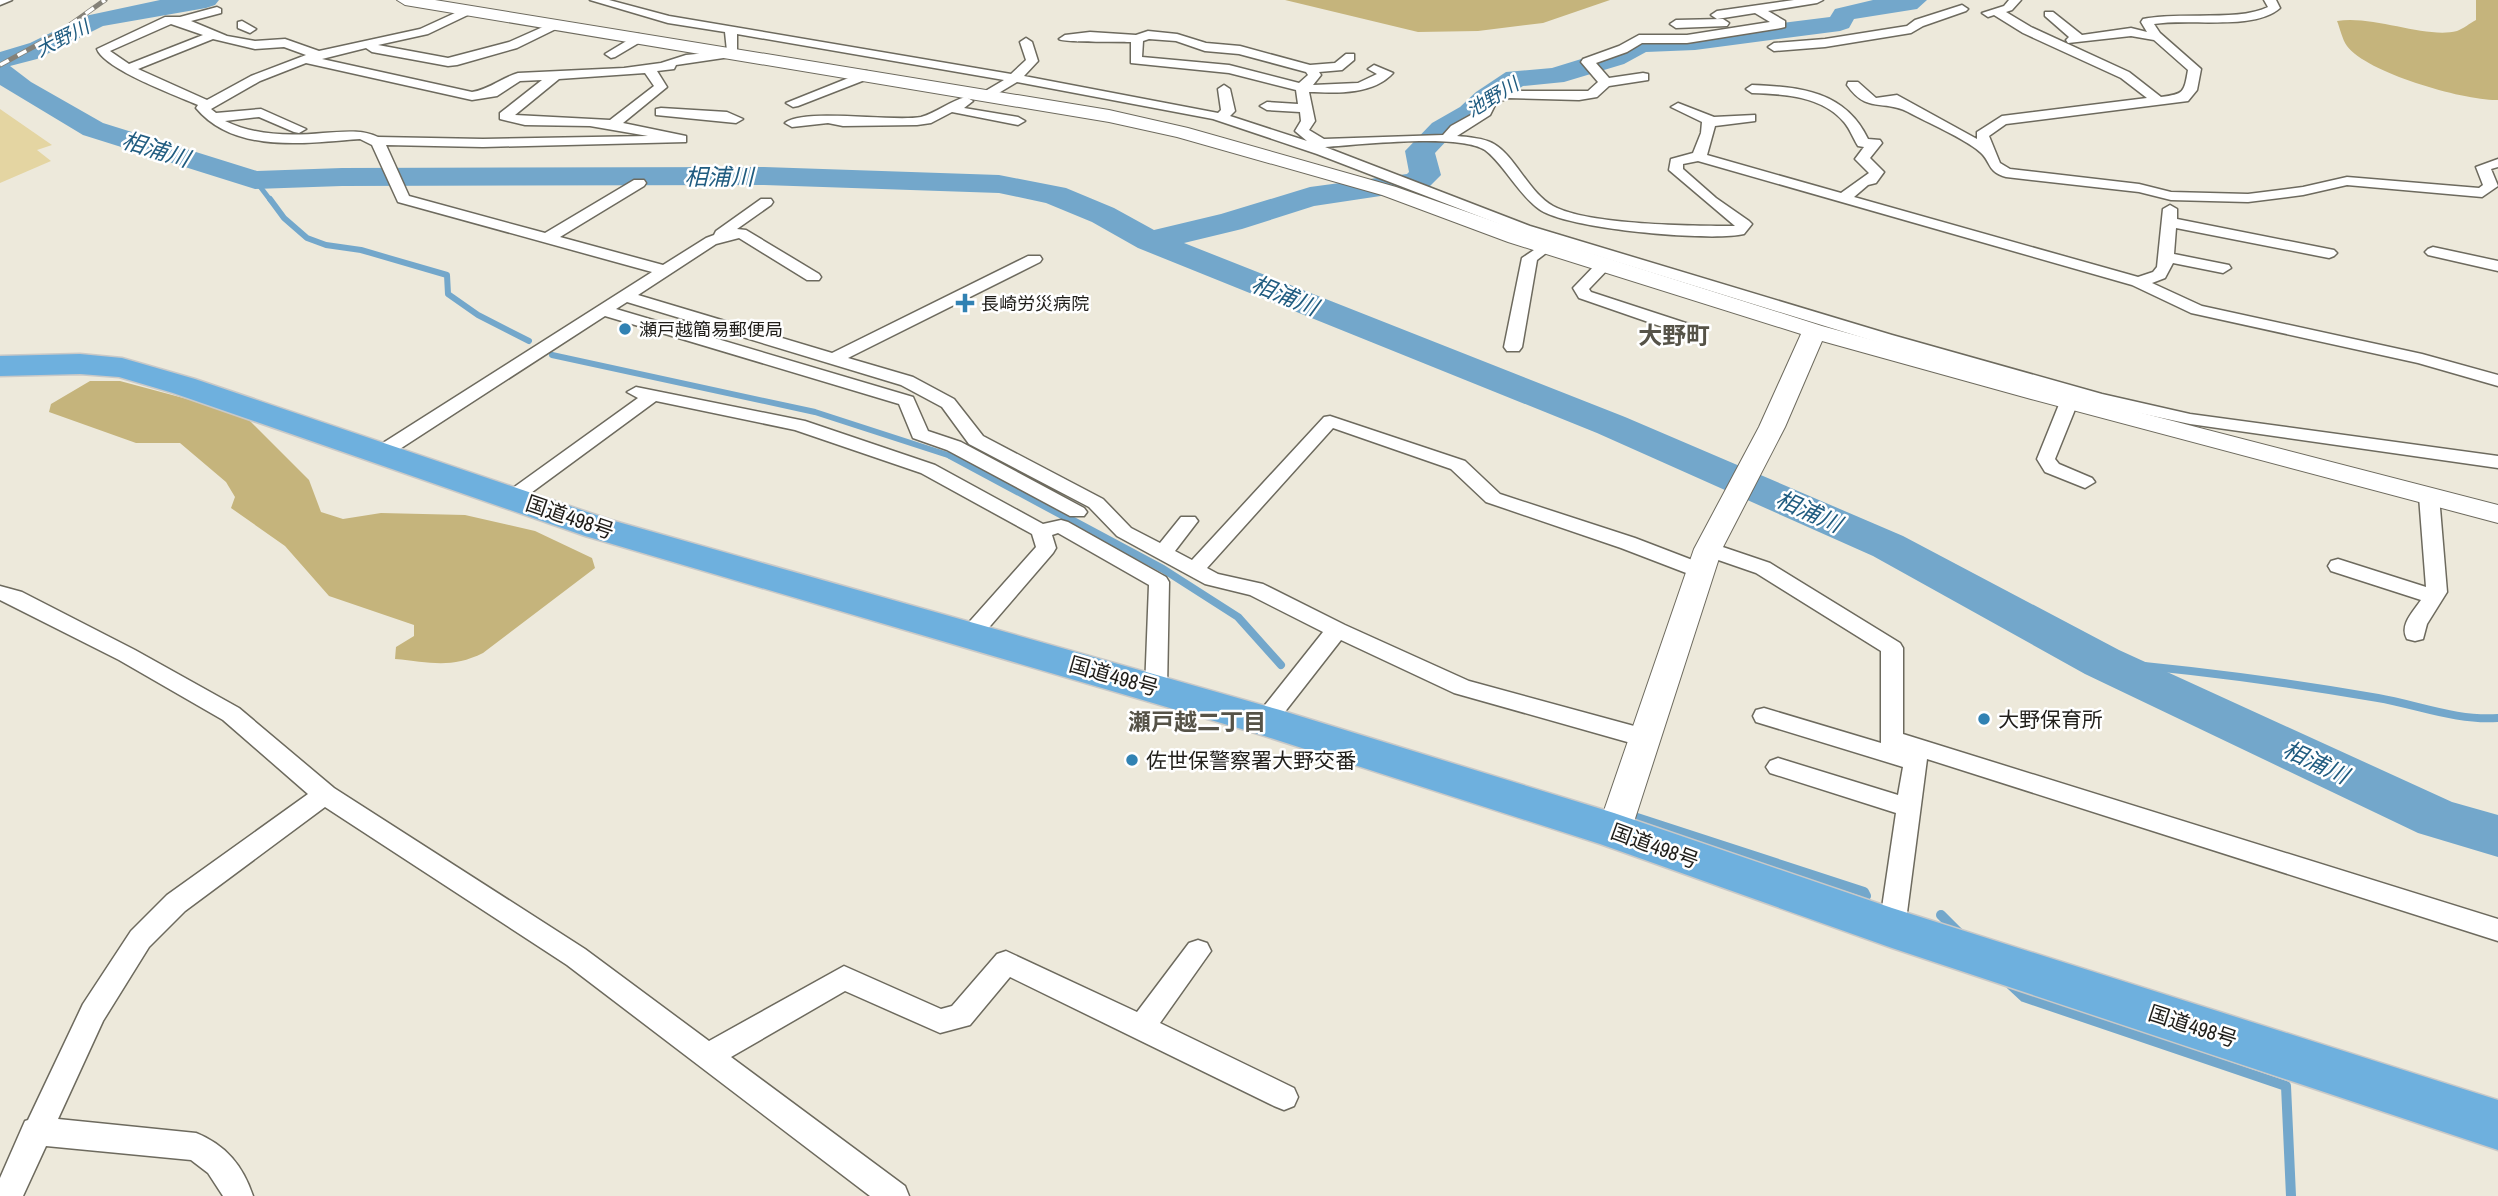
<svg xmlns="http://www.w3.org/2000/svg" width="2498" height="1196" font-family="'Archivo Narrow','Noto Sans JP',sans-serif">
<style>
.green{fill:#e4d5a2}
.forest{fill:#c5b47c}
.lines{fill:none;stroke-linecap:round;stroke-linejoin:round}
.stream-far3{stroke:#73a7cb;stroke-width:5}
.stream-far2{stroke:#73a7cb;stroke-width:6}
.stream-far1{stroke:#73a7cb;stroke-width:8}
.stream{stroke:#73a7cb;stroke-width:10}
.river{fill:#73a7cb;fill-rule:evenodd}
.street-casing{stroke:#6d6a5e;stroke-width:3}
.secondary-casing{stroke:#6d6a5e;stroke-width:2}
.highway-casing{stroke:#c9c9c8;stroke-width:3}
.street{fill:#fff;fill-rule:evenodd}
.secondary{fill:#fff;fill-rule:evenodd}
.highway{fill:#6eb0de;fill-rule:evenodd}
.rail-casing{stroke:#848178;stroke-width:5}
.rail{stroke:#fff;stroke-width:3.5;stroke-dasharray:10;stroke-linecap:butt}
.poi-dot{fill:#3182b3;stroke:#fff;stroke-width:2.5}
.labels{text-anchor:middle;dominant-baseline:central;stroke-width:5;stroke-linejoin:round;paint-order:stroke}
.far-poi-label{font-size:18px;fill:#201e1a;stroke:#fff;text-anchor:start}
.far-water-label{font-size:19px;font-style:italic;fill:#205c80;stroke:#fff}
.street-label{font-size:21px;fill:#201e1a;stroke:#fff}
.poi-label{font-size:21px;fill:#201e1a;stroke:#fff;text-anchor:start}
.water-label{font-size:23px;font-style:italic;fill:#205c80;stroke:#fff}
.neighbourhood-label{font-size:23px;font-weight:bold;fill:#565348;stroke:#fff}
.quarter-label{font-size:24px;font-weight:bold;fill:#565348;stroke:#fff}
</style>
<rect width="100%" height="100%" fill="#ede9db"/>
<path class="green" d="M0,109l52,36 -15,5 14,11 -51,22z"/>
<g class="forest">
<path d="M1285,0h325l-67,23 -65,8 -60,1z"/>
<path d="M2476,0h22v100c-33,1 -131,-27 -151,-54 -5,-7 -7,-18 -10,-25 37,-6 89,18 120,10 6,-2 13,-8 19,-11z"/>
<path d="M90,381h30l123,33 66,66 12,32 22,7 38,-6 84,2 70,16 57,27 3,10 -112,85c-32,16 -54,9 -88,6l1,-12 18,-11v-11l-85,-29 -44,-50 -54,-38 4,-11 -9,-15 -46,-39h-44l-87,-31 2,-8z"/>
</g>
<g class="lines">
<path class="stream-far3" d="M255,180l16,21"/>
<g class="stream-far2">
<path d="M270,199l14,19 23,20 19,7 35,5 86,25 1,19 30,21 51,26"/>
<path d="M552,355l263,57 139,45"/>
</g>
<g class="stream-far1">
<path d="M950,455l213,114 75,48 43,48"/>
<path d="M2102,662c92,8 184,20 276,36 40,7 79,23 120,20"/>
</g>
<g class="stream">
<path d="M1637,818l227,74 2,4"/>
<path d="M1941,915l18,18"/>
<path d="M2010,984l14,13 262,89 5,110"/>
</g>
<path class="river" d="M160,0h59l-4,5 -9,3 -103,18 -66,33 -27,7 21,16 72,41 154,48 85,-3 422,-1 235,8 67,13 48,20 40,22 67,-16 89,-27 97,-13 2,-2 -4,-21 27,-28 28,-16 16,-15 30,-20 46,-4 52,-16 37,-16 54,-2 135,-17 5,-8 38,-9h54l-10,9 -63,10 -5,9 -9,3 -145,19 -49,2 -22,12 -60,18 -41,4 -27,18 -16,15 -28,16 -17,18 6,22 -14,14 -113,17 -72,23 -58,14 441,174 278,119 216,114 333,152 46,13v42l-80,-24 -333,-159 -212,-118 -276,-123 -459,-185 -46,-26 -46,-19 -47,-10 -235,-8 -422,1 -87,3 -172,-54 -83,-50v-33l30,-9 55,-27z"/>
<defs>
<g id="street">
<path d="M0,0h12l-12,5z"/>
<path d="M590,0h19l60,16 342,58 15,-14 -6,-18 6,-4 6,4 6,19 -14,15 194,37 3,-3 -3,-21 6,-4 6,4 5,22 -5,5 77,25 -12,-10 6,-10 -1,-9 -33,-2 -7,-4 7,-4 31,2 -2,-14 -67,-17 -98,-10v-21c-13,-1 -67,1 -72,-3l6,-4 25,-3 46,3 12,-4 29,3 29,9 34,3 70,19 25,-2 11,-9h8v6l-12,10 -23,2 2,3 -8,10 45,-2 19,-9 -9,-5 6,-4 19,8c-20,22 -56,20 -84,19l6,29 -6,9 15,9 119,-4 8,-9 29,-16 6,-13 15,-6h87l10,-9 -17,-20 2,-3 36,-13 20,-11h48l83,-13 -15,-9 -38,6 -6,-4 6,-4 77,-11h29l-6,3 -49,8 17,10v6l-4,1 -94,15h-45l-15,9 -31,11 13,15 34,-5 5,1v6l-39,6 -12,11 -18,3 -71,-2 -12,5 -6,12 -33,21c11,1 27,2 37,8 21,12 35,49 59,62 35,19 140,20 182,20l-66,-56 2,-11 22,-6 8,-20 1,-11 -31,-15 7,-4 36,14 41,-2v6l-40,5 -8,29 134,38 28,-20 -14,-14 9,-12 -6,-1c-5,-8 -8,-17 -14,-24 -22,-26 -60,-28 -92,-29l-6,-4 6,-4c48,2 93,6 116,54l12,1 2,3 -12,15 14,14 -8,11 -8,2 -14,12 284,80 15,-5 4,-5 6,-58 7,-4 7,4v10l157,31 3,3 -3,3 -5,2 -153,-30 -2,26 55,11 2,3 -8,5 -50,-10 -8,15 -13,5 50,23 220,48 76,21v11l-80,-23 -227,-50 -59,-28 -434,-124 -15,3v5l33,29 33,23 3,3 -8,10c-32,8 -179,-5 -205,-25 -21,-15 -36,-46 -54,-59 -27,-17 -127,-5 -160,-3l205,79 362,109 210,59 88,20 308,42v12l-308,-44 -97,-21 -213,-60 -360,-111 -203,-78 -104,-35 -196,-37 -30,18 -7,-4 2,-3 22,-13 -267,-46v22l-61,9 -2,4 -17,2 10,16 -44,36 63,13v6l-203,5 -97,-2 23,51 136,37 89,-53h10l2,3 -2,3 -84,51 103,28 43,-27 8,-3 2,-4 45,-32h10l2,3 -2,3 -34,24 9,1 73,44 2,3 -2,3h-12l-68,-42 -23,6 -78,51 194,58 196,-97h12l2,3 -2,3 -192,96 65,19 41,22 29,37 120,63 28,29 29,15 21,-26h14l3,4 -23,30 17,9 132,-143 6,-1 135,45 35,33 135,44 73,28 3,5 -3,5h-14l-73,-28 -135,-46 -35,-33 -118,-41 -126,140 11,6 45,10 82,41 124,56 176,48 8,3 4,6 -4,6 -8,3 -191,-54 -113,-53 -68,87 -8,2 -8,-2 -3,-6 3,-6 66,-83 -73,-37 -45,-11 -88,-48 -28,-29 -120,-63 -27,-37 -41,-22 -274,-83 -11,7 297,88 15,34 33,11 123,66 3,4 -3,4h-14l-123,-66 -34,-12 -14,-34 -294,-88 -216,140h-14l-2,-4 2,-4 277,-176 -254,-70 -26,-57 -12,-6c-54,4 -126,15 -164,-31l2,-3c-21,-9 -94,-36 -101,-56l68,-32h15l37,-10 4,2v4l-30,8 36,15 28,5 30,-2 34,12 101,-22 48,-22 4,2v4l-44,21 -50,11 70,13 61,-16 45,-20 10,3 -47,23 -60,17 -9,1 -76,-14 -6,-4 -44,11 150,33c18,-3 29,-14 46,-19l106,-5 37,-5 25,-8 41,-4 -2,-19 -57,-9zM171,24l32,11 -74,29 -19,-13zM213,39l42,10 29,-2 22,8 -55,21 -44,24 -69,-31zM1149,39l27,2 29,10 34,3 67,18 2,3 -9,8 -70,-18 -87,-8 1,-16zM306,63l166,37 25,-4 23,-15 22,-1 -42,33v6l25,6 65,1 58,10 -165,3 -105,-2c-18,-8 -35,-5 -55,-4 -33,3 -67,3 -98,-12l34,-4 35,15 5,1 7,-4 -45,-20 -45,4 -5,-4 49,-28zM645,73l9,13 -44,34 -95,-5 44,-36z"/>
<path d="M2009,0h12l-9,10 -6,2 25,15 98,45 32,25c23,-3 23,-4 27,-27l-34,-30 -23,-4 -63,7 -2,-3 3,-3 -24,-21v-4h8l29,23 49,-7 16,4 -6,-10 2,-3c36,-8 95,3 125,-12l-4,-7h12l4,8c-25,23 -92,10 -126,16l6,9 41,36 -4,21 -9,11 -182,23 -17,12 11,27 10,6 129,15 32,8 77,2 55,-7 44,-10 132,11 4,-3 -7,-18 22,-8v8l-7,2 7,17 -16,11 -135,-12 -44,10 -55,7 -77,-2 -32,-8 -133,-15c-19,-5 -15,-16 -26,-25 -16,-14 -52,-29 -72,-40 -25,-13 -41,2 -61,-27l1,-3h10l18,16 21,-3 80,44v-7l25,-16 145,-18 -26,-20 -98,-45 -29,-18 -6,2 -6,-4 22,-7z"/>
<path d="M1962,5l6,4 -2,2 -43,15 -12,7 -86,14 -51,4 -6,-4 6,-4 51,-4 82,-13 8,-6z"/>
<path d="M1723,19l6,4 -2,3 -51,2 -6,-4 6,-4z"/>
<path d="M242,21l14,8 -6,4 -12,-5v-6z"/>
<path d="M638,34l4,1v6l-27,16 -4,1 -6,-4z"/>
<path d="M866,71l4,1v6l-72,28 -5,1 -7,-4z"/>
<path d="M966,97l7,4 -9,7 54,9 7,4 -7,4 -66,-13 -21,11 -14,2 -74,1 -15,-3 -36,4 -7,-4c18,-15 107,-1 136,-6 15,-4 29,-16 45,-20z"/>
<path d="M661,108l66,4 16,7 -7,4 -80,-8v-6z"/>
<path d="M1546,242l8,5 -17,13 -15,87 -3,4h-12l-3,-4 18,-89z"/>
<path d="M2433,247l65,14v10l-70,-16 -3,-3 3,-3z"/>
<path d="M1604,260l8,5 -23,24 2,3 101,33 2,4 -2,4h-12l-101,-35 -6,-10 25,-26z"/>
<path d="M636,387l169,34 130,44 108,59 18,-4 7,2 98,55 3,5 -2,107 -3,6 -8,2 -8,-2 -3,-6 4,-104 -91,-52 -6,2 4,13 -3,5 -74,86 -8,2 -8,-2 -3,-5 3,-5 73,-82 -4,-13 -111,-61 -126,-43 -139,-29 -136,100h-14l-3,-4 3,-4 132,-95 -11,-6z"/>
<path d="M2069,397l9,5 -23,57 4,5 33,14 3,4 -10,6 -40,-16 -8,-13 23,-57z"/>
<path d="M2429,490l7,2 3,4 8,96 -20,32 -4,15 -8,2 -8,-2c-8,-14 6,-27 14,-39l-90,-29 -3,-5 3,-5 7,-2 88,28 -7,-91 3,-4z"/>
<path d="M1708,542l62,21 130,80 3,5v86l595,185v22l-571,-182 -22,169 -4,8 -9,3 -9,-3 -4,-8 17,-115 -126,-40 -4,-6 4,-6 8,-3 120,37 5,-28 -147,-45 -3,-6 3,-6 8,-2 117,35v-92l-125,-78 -55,-19 -3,-5 3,-5z"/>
<path d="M0,586l22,6 113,58 104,58 95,80 251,161 124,92 135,-75 97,43 11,-3 45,-52 9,-3 131,61 52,-69 9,-3 9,3 4,8 -51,72 134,65 4,9 -4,9 -10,4 -10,-4 -264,-129 -40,48 -30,8 -95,-42 -114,66 174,129 4,10h-39l-303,-231 -242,-158 -140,104 -36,36 -46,74 -45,98 138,14c30,12 47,33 57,63h-30l-15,-23 -17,-13 -145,-14 -23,50h-23v-18l25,-57 3,-1 55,-116 48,-73 36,-36 141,-101 -85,-74 -104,-60 -119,-60z"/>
</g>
<path id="secondary" d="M397,0h38l674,110 79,18 208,59 128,45 298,94 227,63 449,116v18l-467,-124 -209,-58 -37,86 -63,122 -91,282 -5,10 -12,4 -12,-4 -5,-10 97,-282 65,-122 42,-93 -293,-92 -126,-47 -205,-58 -68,-15 -704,-117z"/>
<path id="highway" d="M80,354l42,4 73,21 416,141 669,190 334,103 278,95 606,192v50l-606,-202 -292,-104 -345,-111 -670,-197 -412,-143 -54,-16 -39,-3 -80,2v-20z"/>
</defs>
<use href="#street" class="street-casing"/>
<use href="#secondary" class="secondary-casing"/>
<use href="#highway" class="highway-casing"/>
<use href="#street" class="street"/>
<use href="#secondary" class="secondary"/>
<use href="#highway" class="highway"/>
<defs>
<path id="rail" d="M0,65l57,-31 48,-34"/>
</defs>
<use href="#rail" class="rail-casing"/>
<use href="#rail" class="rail"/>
</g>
<g class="poi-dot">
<path d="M961.5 292.5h7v7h7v7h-7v7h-7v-7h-7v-7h7z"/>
<circle cx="625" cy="329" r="7"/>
<circle cx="1984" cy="719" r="7"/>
<circle cx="1132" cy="760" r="7"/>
</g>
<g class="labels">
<g class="far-poi-label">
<text x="981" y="303">長崎労災病院</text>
<text x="639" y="329">瀬戸越簡易郵便局</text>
</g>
<g class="far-water-label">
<text transform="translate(62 38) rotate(-27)">大野川</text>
<text transform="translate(1492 97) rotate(-31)">池野川</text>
</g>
<g class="street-label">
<text transform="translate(570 517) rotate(19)">国道498号</text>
<text transform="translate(1114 676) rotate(16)">国道498号</text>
<text transform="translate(1655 846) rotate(20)">国道498号</text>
<text transform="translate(2193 1026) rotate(18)">国道498号</text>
</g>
<g class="poi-label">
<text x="1998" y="719">大野保育所</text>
<text x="1146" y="760">佐世保警察署大野交番</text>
</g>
<g class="water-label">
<text transform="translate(156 149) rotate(17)">相浦川</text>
<text x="719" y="176">相浦川</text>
<text transform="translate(1285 295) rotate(22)">相浦川</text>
<text transform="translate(1809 511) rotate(24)">相浦川</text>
<text transform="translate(2316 762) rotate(25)">相浦川</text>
</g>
<g class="neighbourhood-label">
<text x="1197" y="721">瀬戸越二丁目</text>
</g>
<g class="quarter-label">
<text x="1674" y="335">大野町</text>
</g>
</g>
</svg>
